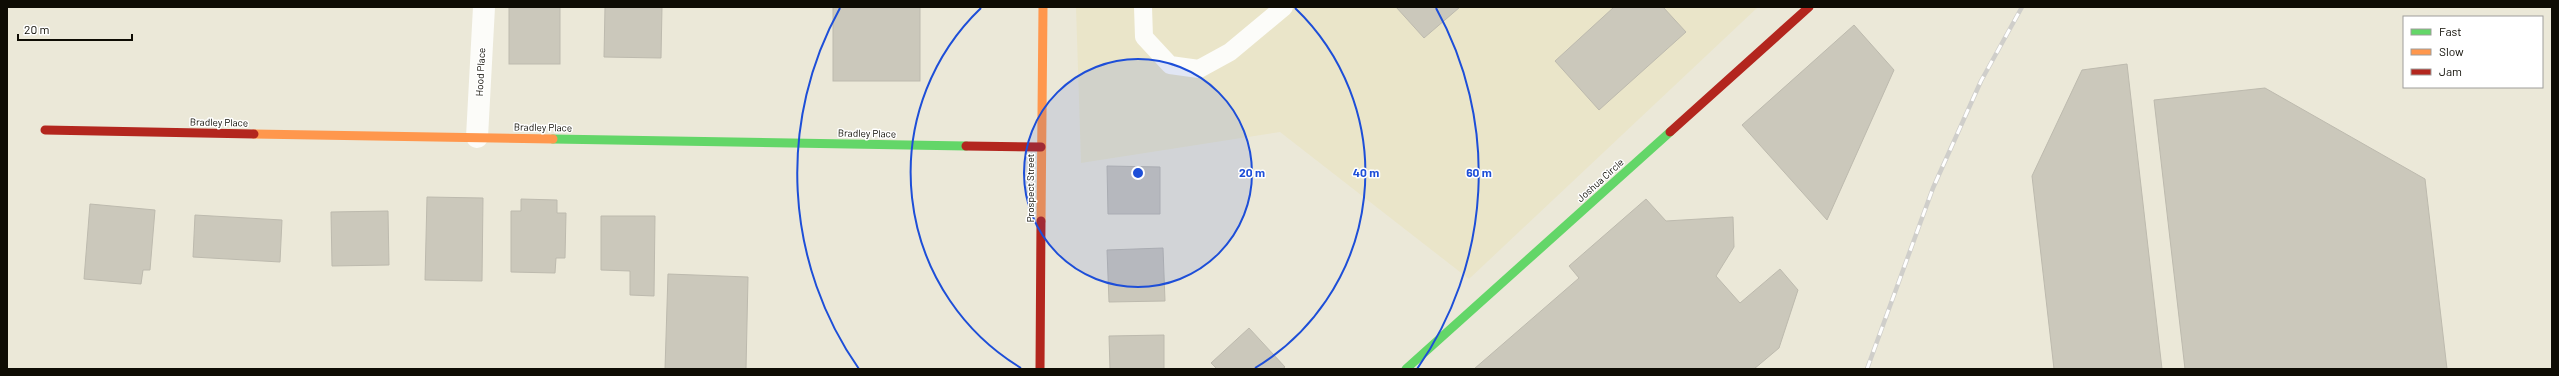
<svg xmlns="http://www.w3.org/2000/svg" width="2559" height="376" font-family="Barlow,sans-serif">
<style>
.built{fill:#eae5c9}
.building{fill:#cbc8bb;stroke:#bdbaae}
.lines{fill:none;stroke-linecap:round;stroke-linejoin:round}
.lane{stroke:#fcfcf9;stroke-width:18}
.street{stroke:#fcfcf9;stroke-width:22}
.fast{stroke:#63d668;stroke-width:9}
.slow{stroke:#ff974d;stroke-width:9}
.jam{stroke:#b3261e;stroke-width:9}
.rail-casing{stroke:#cfceca;stroke-width:4.5}
.rail{stroke:#fff;stroke-width:3;stroke-dasharray:9;stroke-linecap:butt}
.ring{fill:none;stroke:#1d4ed8;stroke-width:2}
.labels{text-anchor:middle;dominant-baseline:central;stroke-width:3;stroke-linejoin:round;paint-order:stroke}
.street-label{font-size:10px;fill:#0e0c04;stroke:#fff}
.centre{fill:#1d4ed8;stroke:#fff;stroke-width:2}
.ring-label{font-size:12px;text-anchor:middle;font-weight:bold;fill:#1d4ed8;stroke:#fff;stroke-width:3;stroke-linejoin:round;paint-order:stroke}
</style>
<rect width="100%" height="100%" fill="#ebe8d8"/>
<path class="built" d="M1076,7h682l-289,272 -189,-147 -199,31z"/>
<g class="building">
<rect x="509" y="7" width="51" height="57"/>
<path d="M605,7h57l-1,51 -57,-1z"/>
<rect x="833" y="7" width="87" height="74"/>
<path d="M1396,7h64l-36,31z"/>
<path d="M1614,7h49l23,25 -87,78 -44,-49z"/>
<path d="M1854,25l40,45 -67,150 -85,-95z"/>
<path d="M2127,64l35,305h-108l-22,-193 50,-106z"/>
<path d="M2265,88l160,91 22,190h-262l-31,-269z"/>
<path d="M1107,166l53,1v47h-52z"/>
<path d="M427,197l56,1 -1,83 -57,-1z"/>
<path d="M521,199l36,1v13h9l-1,45h-9l-1,15 -44,-1v-61h10z"/>
<path d="M1646,199l20,22 67,-4 1,30 -18,29 24,27 40,-34 18,21 -19,58 -25,21h-280l105,-91 -10,-12z"/>
<path d="M90,204l65,6 -5,60h-7l-2,14 -57,-5z"/>
<path d="M388,211l1,54 -57,1 -1,-54z"/>
<path d="M195,215l87,5 -2,42 -87,-5z"/>
<path d="M601,216h54l-1,80 -24,-1v-24l-29,-1z"/>
<path d="M1163,248l2,53 -56,1 -2,-52z"/>
<path d="M668,274l80,3 -2,92h-81z"/>
<path d="M1249,328l36,39 -3,2h-65l-6,-6z"/>
<path d="M1164,335v34h-54l-1,-33z"/>
</g>
<g class="lines">
<path class="lane" d="M1143,7l1,30 26,28 29,4 31,-17 54,-45"/>
<path class="street" d="M477,137l7,-130"/>
<g class="fast">
<path d="M553,139l413,7"/>
<path d="M1406,369l264,-237"/>
</g>
<g class="slow">
<path d="M254,134l299,5"/>
<path d="M1041,221l2,-214"/>
</g>
<g class="jam">
<path d="M45,130l209,4"/>
<path d="M1670,132l139,-125"/>
<path d="M966,146l75,1"/>
<path d="M1040,369l1,-148"/>
</g>
<defs>
<path id="rail" d="M1867,369l66,-181 48,-107 41,-74"/>
</defs>
<use href="#rail" class="rail-casing"/>
<use href="#rail" class="rail"/>
</g>
<circle cx="1138" cy="173" r="114" fill="#1d4ed8" fill-opacity=".12"/>
<g class="ring">
<circle cx="1138" cy="173" r="114"/>
<path d="M1021 368A228 228 0 0 1 981 8M1295 8A228 228 0 0 1 1255 368"/>
<path d="M859 369A341 341 0 0 1 840 8M1436 8A341 341 0 0 1 1417 369"/>
</g>
<g class="labels">
<g class="street-label">
<text transform="translate(480 72) rotate(-87)">Hood Place</text>
<text transform="translate(219 122) rotate(1)">Bradley Place</text>
<text transform="translate(543 127) rotate(1)">Bradley Place</text>
<text transform="translate(867 133) rotate(1)">Bradley Place</text>
<text transform="translate(1600 180) rotate(-42)">Joshua Circle</text>
<text transform="translate(1030 188) rotate(-90)">Prospect Street</text>
</g>
</g>
<circle cx="1138" cy="173" r="6" class="centre"/>
<g class="ring-label">
<text x="1252" y="177">20 m</text>
<text x="1366" y="177">40 m</text>
<text x="1479" y="177">60 m</text>
</g>
<rect width="2559" height="376" fill="none" stroke="#0e0c04" stroke-width="16"/>
<rect x="2403" y="16" width="140" height="72" fill="#ffffff" stroke="#9f9e9b"/>
<rect x="2411" y="29" width="20" height="6" fill="#63d668" stroke="#9f9e9b"/>
<text x="2439" y="36" font-size="12" fill="#0e0c04">Fast</text>
<rect x="2411" y="49" width="20" height="6" fill="#ff974d" stroke="#9f9e9b"/>
<text x="2439" y="56" font-size="12" fill="#0e0c04">Slow</text>
<rect x="2411" y="69" width="20" height="6" fill="#b3261e" stroke="#9f9e9b"/>
<text x="2439" y="76" font-size="12" fill="#0e0c04">Jam</text>
<path d="M18 34v6h114v-6" fill="none" stroke="#0e0c04" stroke-width="2"/>
<text x="24" y="34" font-size="12" fill="#0e0c04" stroke="#ffffff" stroke-width="3" paint-order="stroke">20 m</text>
</svg>
